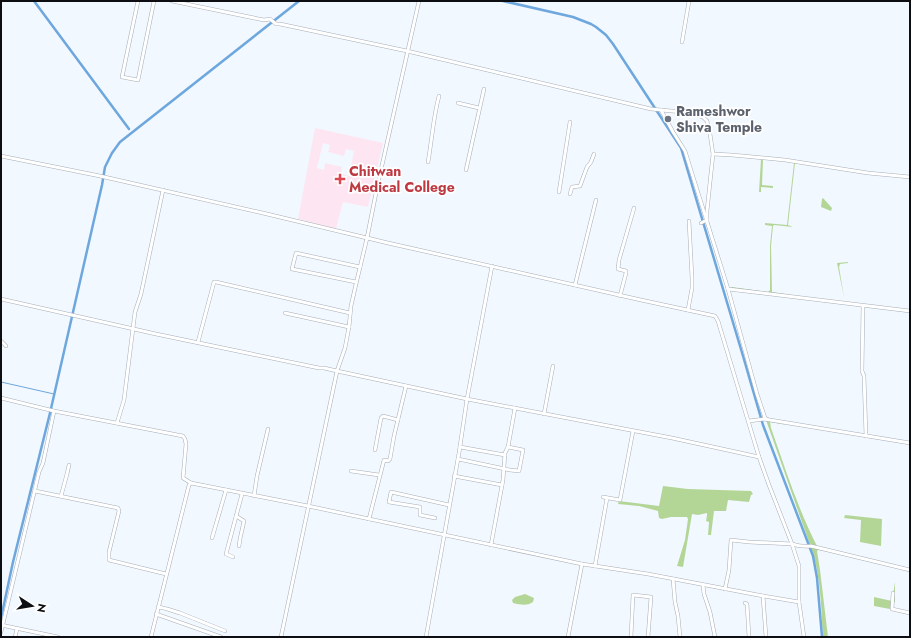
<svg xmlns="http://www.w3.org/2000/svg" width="911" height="638" font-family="Jost,sans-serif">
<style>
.medical{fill:#fde6f2;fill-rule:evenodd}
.green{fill:#b3d697}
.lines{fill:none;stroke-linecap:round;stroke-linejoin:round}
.stream{stroke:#6da7dd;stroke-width:1}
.canal{stroke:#6da7dd;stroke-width:2.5}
.minor-casing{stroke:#a7aeb6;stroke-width:4}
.minor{stroke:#fff;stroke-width:3}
.worship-dot{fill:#6b7280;stroke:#fff;stroke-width:1.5}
.health-dot{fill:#e0444e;stroke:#fff;stroke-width:1.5}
.labels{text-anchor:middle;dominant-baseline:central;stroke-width:3.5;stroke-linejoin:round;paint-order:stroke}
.worship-label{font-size:14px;font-weight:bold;fill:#5b616d;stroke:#fff;text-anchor:start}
.health-label{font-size:14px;font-weight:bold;fill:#be3a42;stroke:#fff;text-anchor:start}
</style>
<rect width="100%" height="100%" fill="#f2f8ff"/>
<path class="medical" d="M315,128l68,15 -15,64 -25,-5 -7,27 -38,-10zM323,143l7,2 -2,7 16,4 2,-7 8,2 -5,25 -8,-2 1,-7 -17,-4 -1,7 -7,-2z"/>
<g class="green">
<path d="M761,159h2l-1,26 11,1v2l-12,-1v5h-2z"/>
<path d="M794,163h1l-7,62 5,2 -19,-2 -1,1 -2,20 1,45v1l25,4 48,6 -8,-39 11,-1v1l-8,1 -1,3 6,36 -114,-15 1,-1 36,5 2,-2v-45l2,-19 -7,-1v-2l22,2z"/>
<path d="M823,198l9,10 -1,3 -10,-4 1,-8z"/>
<path d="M766,420l21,5 -17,-3 1,6c14,40 27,81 46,118l-7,-1z"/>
<path d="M663,486l25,3 63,2 2,3 -2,1 -2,7 -21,-2 -2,11h-12l-3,24h-3l1,-13 -3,-1 1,-6v-2l-9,2 -6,-1 -9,53 -6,-1 8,-26 3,-21 -1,-2h-16l-9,2 -3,-1 -1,-7 -19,-5 -21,-2 1,-3 40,5z"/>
<path d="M845,515l37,4 -1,27 -21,-4 1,-22 -17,-2z"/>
<path d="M811,547l14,4 -7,-1 -1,1 3,19 8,67h-5c-2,-30 -2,-61 -12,-90z"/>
<path d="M895,582v20l-3,-1 -2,8 -16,-3v-9l18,4z"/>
<path d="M525,594l9,4 -1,4c-6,4 -12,3 -20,1l-1,-3 3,-3z"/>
</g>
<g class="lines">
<path class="stream" d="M1,382l53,12"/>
<g class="canal">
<path d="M34,1l95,128"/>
<path d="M503,1l70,16 18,7 5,3 10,8 7,9 68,104 62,208 20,69 50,131 4,22 5,59"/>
<path d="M1,618l12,-56 37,-149 52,-228 3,-18 7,-14 8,-11 179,-141"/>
</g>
<defs>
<g id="minor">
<path d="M138,1l-16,76 16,3 16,-79"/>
<path d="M172,1l92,19 6,-1 6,5h4l127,27 244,58 31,3 18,4 3,1 4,4 3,13 3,20 -6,57v9"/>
<path d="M682,42l7,-41"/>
<path d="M458,103l21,5"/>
<path d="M661,110l12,22 12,19 43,138 182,22"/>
<path d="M713,154l19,1 53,5 83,13 42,4"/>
<path d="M1,156l99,20 167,38 121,29 253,57 74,16 3,5 41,136 10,28 23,59 7,22v36"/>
<path d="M428,162c4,-22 5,-44 11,-66"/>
<path d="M466,170l18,-81"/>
<path d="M559,192l11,-70"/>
<path d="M570,194l2,-7 8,-1 7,-19 4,-5 3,-8"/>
<path d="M701,223l6,-3"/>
<path d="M356,282l-64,-13 4,-16 64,14"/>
<path d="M575,285l21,-85"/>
<path d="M728,289l29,105 8,24 2,1"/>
<path d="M620,296l6,-23v-2l-8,-2 1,-9 15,-52"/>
<path d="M1,299l155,35 163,34h5l13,3 130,28 205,39 87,19"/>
<path d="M863,306l-1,65 2,5 2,60"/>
<path d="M688,310l4,-22v-10l-3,-57"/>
<path d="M285,313l64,14"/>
<path d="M1,341l5,5"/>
<path d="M198,342l16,-60h2l134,31"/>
<path d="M1,398l53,13 129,25 2,3 1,5 -3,34 8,5"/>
<path d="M544,414l9,-48"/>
<path d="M749,421l15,-2 146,24"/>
<path d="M117,423l7,-23 11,-88 6,-18 22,-104"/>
<path d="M460,447l45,8"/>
<path d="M375,450l6,-32 2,-2 15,4"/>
<path d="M458,459l52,11 9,1 4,-21 -15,-3"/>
<path d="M351,471l28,4"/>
<path d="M454,476l48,9"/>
<path d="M35,491l83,17 1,3 -10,41v8l57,14"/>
<path d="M61,496l6,-22 2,-9"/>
<path d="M254,496l3,-20 11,-47"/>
<path d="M603,497l17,3 13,-69"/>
<path d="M236,516l8,5 -4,18 -1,7"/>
<path d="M435,518l-15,-3v-8l-31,-5 2,-10 58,13"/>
<path d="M369,519l15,-59 4,1 2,-2 4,-23 12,-50"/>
<path d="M212,538l14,-48"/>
<path d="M491,545l12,-65 2,-27 3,-6 7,-39"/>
<path d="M233,557l-7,-3 16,-60"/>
<path d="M595,566l12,-68"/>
<path d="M673,579l2,23 3,14 2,21"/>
<path d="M703,585l1,9 6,18 5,25"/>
<path d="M725,589l4,-19 2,-30 18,2 43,2c6,2 12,3 19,2l99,24"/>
<path d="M893,593l-1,16 18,4"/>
<path d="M763,596l3,41"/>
<path d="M745,603l2,1 2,33"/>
<path d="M158,607c8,1 15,4 22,6l45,18"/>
<path d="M156,614l65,23"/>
<path d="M1,625l57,12"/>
<path d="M1,632l38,-160 4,-9 11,-52"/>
<path d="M15,637l2,-8"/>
<path d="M151,637l38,-152 2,-2 117,23 274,58 66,10 110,21 41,7 5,35"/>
<path d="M281,637l56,-266 8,-23 4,-21 2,-21 5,-22 11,-46 11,-55 41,-182"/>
<path d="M426,637l33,-184 8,-54 25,-133"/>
<path d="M568,637l14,-73"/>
<path d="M631,637l2,-42 18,2 -3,40"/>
</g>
</defs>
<use href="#minor" class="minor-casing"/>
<use href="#minor" class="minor"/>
</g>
<circle class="worship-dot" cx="668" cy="119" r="4"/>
<path class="health-dot" d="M338 173h4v4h4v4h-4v4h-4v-4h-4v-4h4z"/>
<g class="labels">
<g class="worship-label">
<text x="676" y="111">Rameshwor<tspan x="676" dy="16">Shiva Temple</tspan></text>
</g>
<g class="health-label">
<text x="349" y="171">Chitwan<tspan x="349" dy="16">Medical College</tspan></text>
</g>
</g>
<rect width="911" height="638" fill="none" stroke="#0c0e11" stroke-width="4"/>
<g transform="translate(32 606) rotate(102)" stroke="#ffffff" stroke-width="3" paint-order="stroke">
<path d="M0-3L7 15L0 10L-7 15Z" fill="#0c0e11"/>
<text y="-6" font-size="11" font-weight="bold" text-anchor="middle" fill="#0c0e11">N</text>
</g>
</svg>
